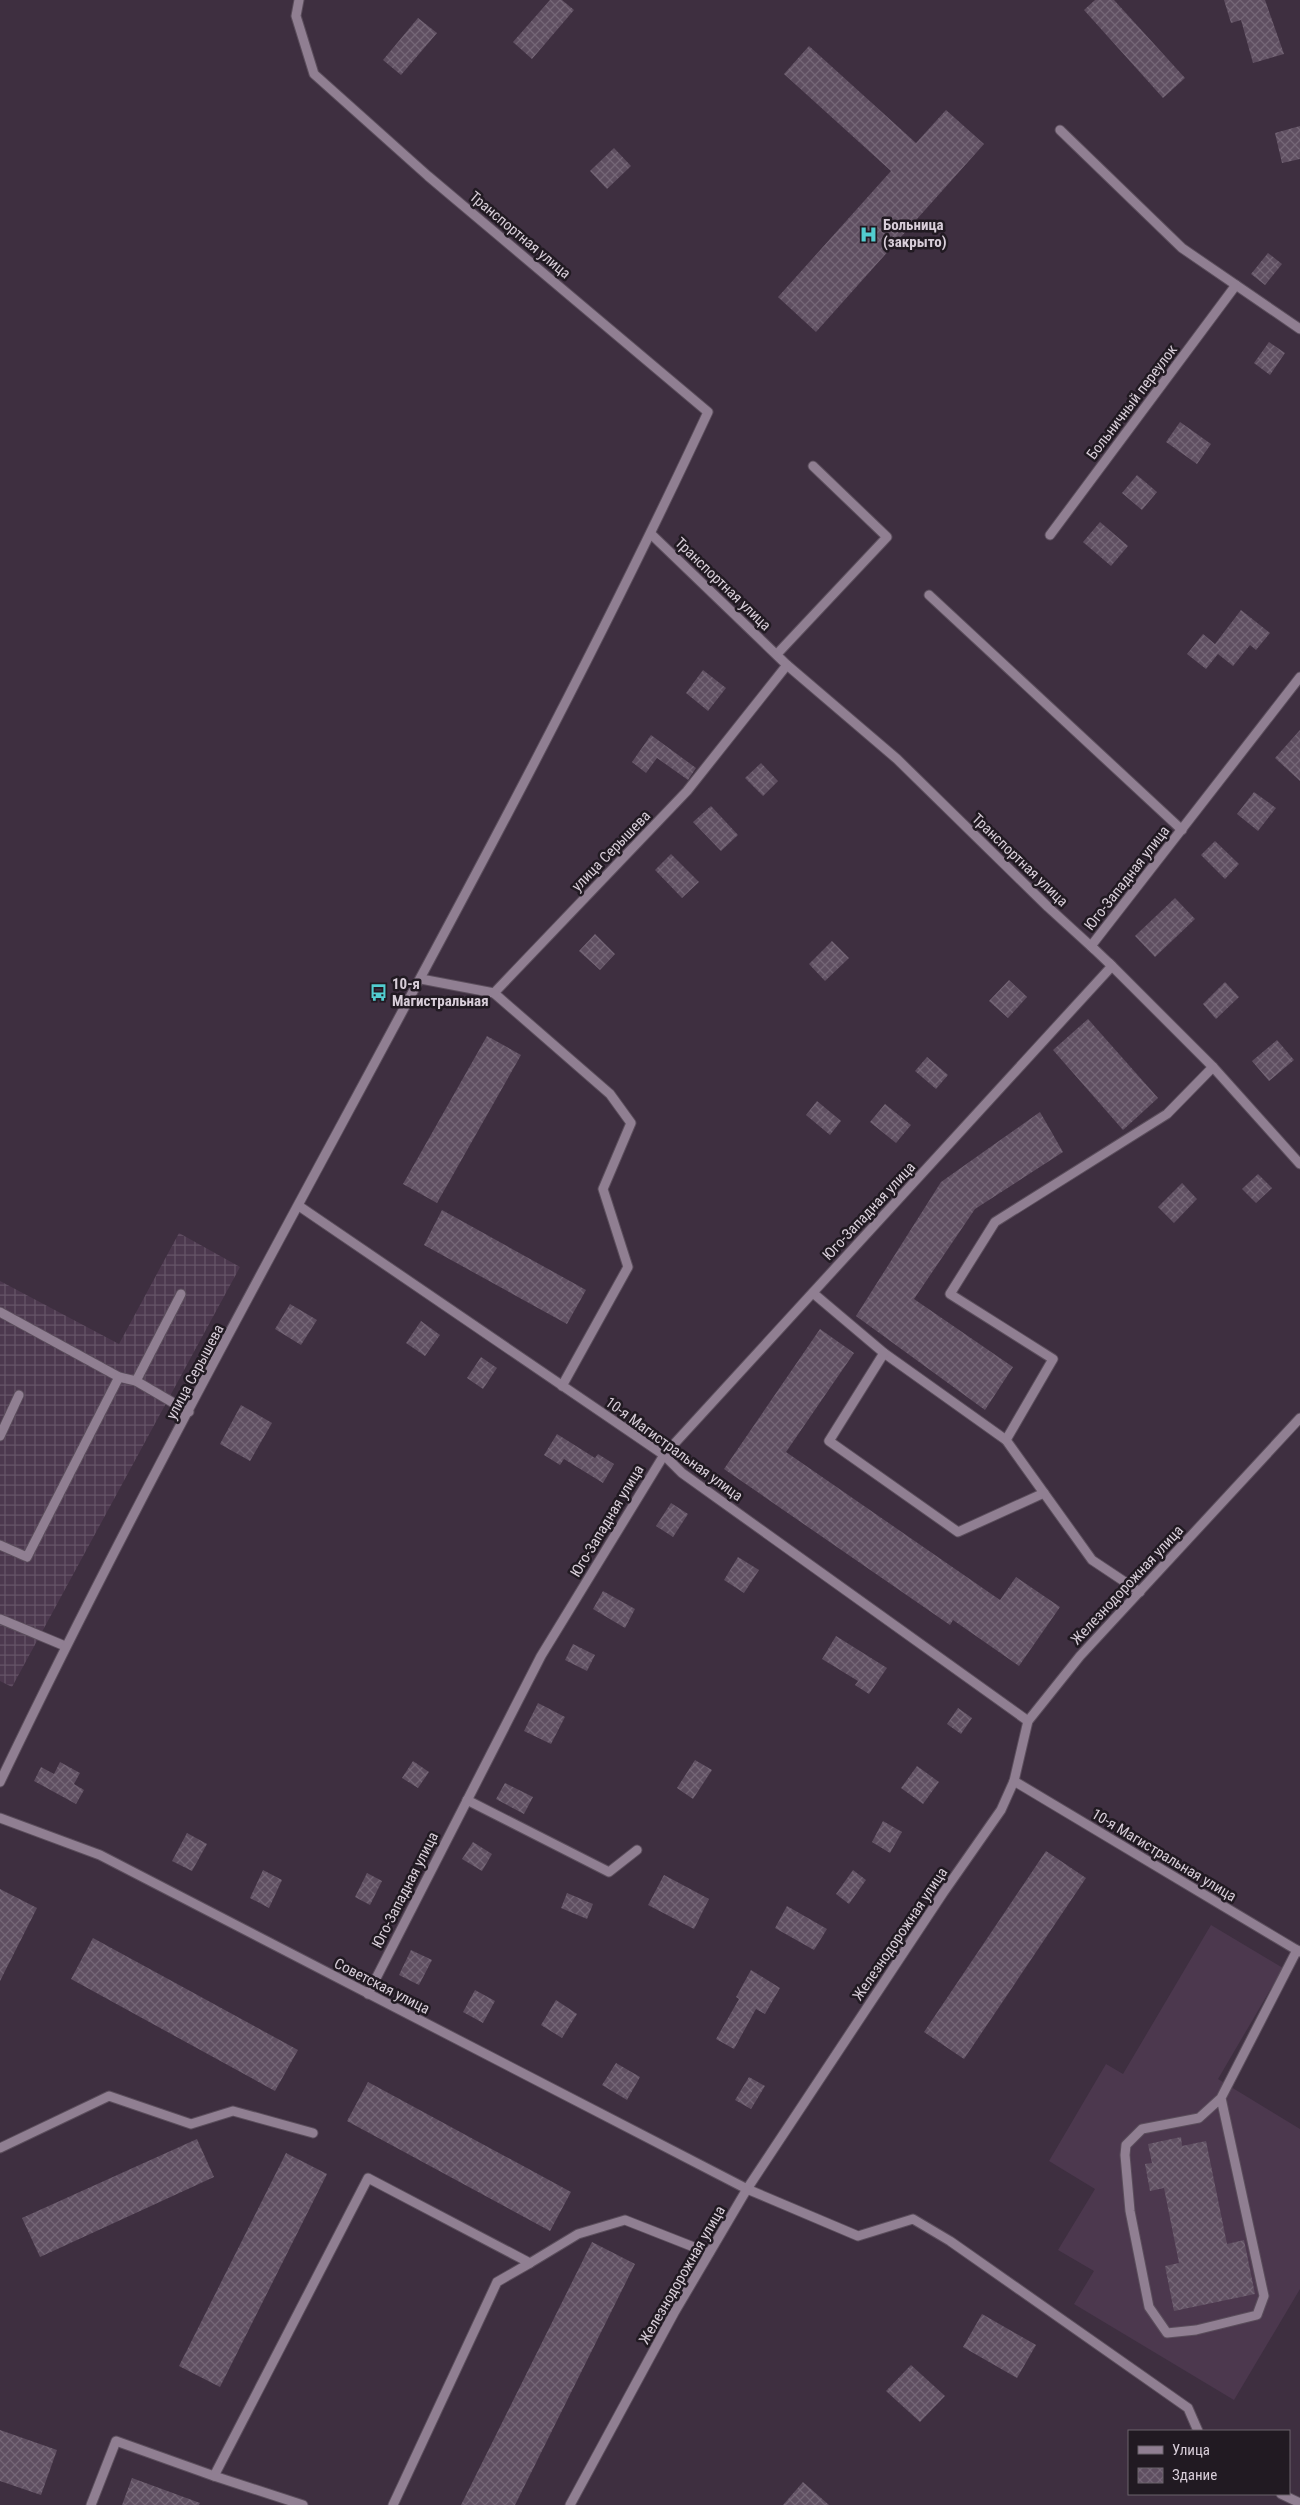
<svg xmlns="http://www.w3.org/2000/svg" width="1300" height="2505" font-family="'Roboto Condensed',sans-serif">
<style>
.built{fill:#4c384e}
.industrial{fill:url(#industrial-grid)}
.building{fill:url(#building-cross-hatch)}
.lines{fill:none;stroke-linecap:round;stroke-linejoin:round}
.minor-casing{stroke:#5b4e5c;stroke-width:11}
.minor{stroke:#907f92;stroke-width:9}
.labels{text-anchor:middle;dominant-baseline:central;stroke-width:5;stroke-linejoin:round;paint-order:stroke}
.poi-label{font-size:15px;font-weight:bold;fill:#d8ced9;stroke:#211a22;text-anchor:start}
.street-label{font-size:15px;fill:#d8ced9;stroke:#211a22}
</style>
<defs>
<pattern id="industrial-grid" width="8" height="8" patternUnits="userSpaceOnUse" patternTransform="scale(1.25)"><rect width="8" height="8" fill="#4c384e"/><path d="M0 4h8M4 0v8" fill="none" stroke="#655467"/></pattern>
<pattern id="building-cross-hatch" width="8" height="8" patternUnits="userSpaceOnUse" patternTransform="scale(1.25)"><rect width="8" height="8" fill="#5f4f61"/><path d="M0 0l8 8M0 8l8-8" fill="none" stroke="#756777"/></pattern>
</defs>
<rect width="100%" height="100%" fill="#3e2f40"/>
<path class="built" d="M1211,1925l72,43 -65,111 82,50v160l-66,111 -160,-96 20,-33 -36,-21 37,-61 -46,-28 57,-97 17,10z"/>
<path class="industrial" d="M179,1233l61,34 -228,420 -12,-6v-400l119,63z"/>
<g class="building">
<path d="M550,0h12l12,10 -42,49 -19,-17z"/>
<path d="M1095,0h19l71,78 -22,20 -79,-88z"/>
<path d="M1224,0h41l19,54 -31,9 -12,-43 -10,3z"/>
<path d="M418,18l19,15 -36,42 -18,-15z"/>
<path d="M809,46l107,97 30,-33 38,34 -168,188 -38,-35 113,-126 -107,-97z"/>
<path d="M1300,126v33l-18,4 -7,-30z"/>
<path d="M614,148l17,18 -24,23 -17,-18z"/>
<path d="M1268,253l14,11 -17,21 -14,-11z"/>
<path d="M1269,342l16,11 -15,22 -16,-12z"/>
<path d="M1180,422l31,22 -14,20 -31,-22z"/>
<path d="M1137,475l20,17 -15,18 -20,-17z"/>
<path d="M1100,522l28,24 -17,20 -28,-24z"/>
<path d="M1241,610l29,23 -14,17 -6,-5 -17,21 -15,-12 -12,15 -19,-15 16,-20 12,10z"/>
<path d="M703,670l23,18 -18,23 -22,-18z"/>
<path d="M1300,730v51l-25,-23z"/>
<path d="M651,735l45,33 -8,12 -31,-22 -11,15 -14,-11z"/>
<path d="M761,763l17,18 -15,15 -18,-18z"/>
<path d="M1254,792l22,16 -18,23 -21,-17z"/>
<path d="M711,806l27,29 -17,16 -28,-29z"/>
<path d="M1215,841l24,23 -14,15 -24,-24z"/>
<path d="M671,854l28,28 -17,16 -27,-28z"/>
<path d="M1175,898l20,21 -40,38 -20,-21z"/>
<path d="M595,934l20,20 -15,16 -21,-19z"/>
<path d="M832,941l17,17 -24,23 -16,-17z"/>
<path d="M1009,980l18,17 -19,21 -19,-17z"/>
<path d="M1225,982l14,15 -23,22 -13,-15z"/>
<path d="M1088,1019l70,79 -35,32 -70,-80z"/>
<path d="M487,1036l34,19 -84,148 -34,-19z"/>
<path d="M1277,1040l17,20 -25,21 -17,-20z"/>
<path d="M927,1057l21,18 -12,14 -21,-18z"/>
<path d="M817,1101l24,20 -11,14 -24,-20z"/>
<path d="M885,1104l26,21 -15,18 -26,-21z"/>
<path d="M1040,1112l23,40 -88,57 -61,90 99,68 -28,43 -129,-94 85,-134z"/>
<path d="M1258,1174l14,14 -16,15 -14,-14z"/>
<path d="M1182,1183l15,16 -23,24 -16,-16z"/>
<path d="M442,1210l144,80 -19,34 -143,-79z"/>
<path d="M290,1304l27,16 -16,25 -26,-16z"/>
<path d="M421,1321l19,14 -15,21 -19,-13z"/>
<path d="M820,1329l34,24 -68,99 214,148 16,-23 44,30 -41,59 -66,-46 -3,5 -226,-156z"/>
<path d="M481,1357l16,11 -14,21 -16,-11z"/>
<path d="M241,1405l31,18 -22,38 -30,-17z"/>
<path d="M557,1434l38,24 3,-4 16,10 -11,19 -39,-24 -4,6 -16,-10z"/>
<path d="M671,1503l17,11 -15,23 -17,-11z"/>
<path d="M738,1557l21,13 -15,23 -20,-13z"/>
<path d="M603,1591l32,18 -10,19 -32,-19z"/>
<path d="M836,1636l51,32 -18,26 -14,-9 3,-4 -36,-22z"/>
<path d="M573,1644l22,11 -8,16 -22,-11z"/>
<path d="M538,1703l27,14 -14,27 -27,-13z"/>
<path d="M958,1708l14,10 -11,16 -14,-10z"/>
<path d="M695,1760l17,10 -19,29 -16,-11z"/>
<path d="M413,1761l16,11 -11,16 -16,-10z"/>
<path d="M60,1762l20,11 -6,11 10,6 -8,14 -42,-23 7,-14 13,7z"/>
<path d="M917,1766l22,16 -16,22 -22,-16z"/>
<path d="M505,1783l28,14 -9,17 -28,-15z"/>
<path d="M883,1821l19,11 -12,21 -18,-11z"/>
<path d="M187,1833l20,11 -15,27 -20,-10z"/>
<path d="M473,1842l19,12 -10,17 -20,-12z"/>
<path d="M1046,1851l40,27 -122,181 -40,-27z"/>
<path d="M263,1870l19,10 -13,28 -19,-10z"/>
<path d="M853,1870l13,10 -17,24 -13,-10z"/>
<path d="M367,1873l15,8 -12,24 -15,-8z"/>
<path d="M664,1875l45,24 -15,30 -46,-24z"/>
<path d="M0,1889l37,19 -37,73z"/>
<path d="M567,1893l26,11 -6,15 -26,-11z"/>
<path d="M787,1906l40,23 -13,21 -39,-22z"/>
<path d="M93,1938l205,112 -23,41 -204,-112z"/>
<path d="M411,1950l21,10 -13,25 -20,-10z"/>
<path d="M751,1970l29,18 -15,26 -9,-5 -22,40 -18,-10 23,-40 -3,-2z"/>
<path d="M475,1990l20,11 -12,22 -20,-11z"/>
<path d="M556,2000l21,14 -15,24 -21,-13z"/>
<path d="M616,2063l24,14 -13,23 -25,-15z"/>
<path d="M749,2077l16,9 -14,23 -16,-9z"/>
<path d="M368,2082l203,110 -21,39 -203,-110z"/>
<path d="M1181,2137l1,9 24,-5 21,103 17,-4 11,54 -81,17 -9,-45 14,-3 -15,-75 -14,3 -5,-27 7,-1 -4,-19z"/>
<path d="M197,2139l17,38 -174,80 -18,-39z"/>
<path d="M286,2153l41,21 -107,213 -41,-21z"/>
<path d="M592,2242l43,22 -120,241h-54z"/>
<path d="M982,2314l54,31 -19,33 -54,-31z"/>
<path d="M911,2365l34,31 -25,26 -34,-31z"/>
<path d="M0,2430l57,20 -16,45 -41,-14z"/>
<path d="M132,2478l68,25 -1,2h-77z"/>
<path d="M803,2482l26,23h-46z"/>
</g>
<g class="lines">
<defs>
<g id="minor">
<path d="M1060,130l122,118 118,81"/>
<path d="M651,534l136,131 110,94 151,148 46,42"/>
<path d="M1050,535l186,-250"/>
<path d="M929,595l253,235"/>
<path d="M777,654l110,-117 -74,-71"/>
<path d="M1109,963l104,104 87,97"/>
<path d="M421,979l73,14 193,-202 100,-126"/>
<path d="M494,993l116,101 21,29 -28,66 25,78 -66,119"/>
<path d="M299,1206l365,249 18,18 346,248"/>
<path d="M813,1293l71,60 122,87 86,120 48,32"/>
<path d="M0,1312l119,65 17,4 53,31"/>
<path d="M884,1353l-55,88 129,91 86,-39"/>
<path d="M136,1381l45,-87"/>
<path d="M0,1436l19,-41"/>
<path d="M1006,1440l47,-81 -103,-65 45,-72 172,-108 46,-47"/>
<path d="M0,1545l27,12 92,-180"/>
<path d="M0,1619l65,27"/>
<path d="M1014,1781l286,171"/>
<path d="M0,1782c222,-464 491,-904 708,-1370l-280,-236 -114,-102 -18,-58 3,-16"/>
<path d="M467,1800l142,72 28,-22"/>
<path d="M0,1818l100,37 647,334 111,47 55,-17 37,22 238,167 10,23"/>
<path d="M368,1994l173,-338 123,-201 448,-489 -21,-20 209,-269"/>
<path d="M1221,2098l43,198 -7,19 -61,15 -29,3 -18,-26 -19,-96 -5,-56 1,-10 16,-16 57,-11 22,-20 76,-148"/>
<path d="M0,2148l109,-52 82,28 42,-13 80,22"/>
<path d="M1281,2494l19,9"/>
<path d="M91,2505l25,-64 98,35"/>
<path d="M303,2505l-89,-29 154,-298 162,85 48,-29 47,-14 84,33"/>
<path d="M393,2505l104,-223 33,-19"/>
<path d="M570,2505l104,-192 73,-124 196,-296 58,-83 13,-29 14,-60 52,-65 220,-238"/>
</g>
</defs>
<use href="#minor" class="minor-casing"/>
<use href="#minor" class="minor"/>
</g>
<defs>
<symbol id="hospital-bare" viewBox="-9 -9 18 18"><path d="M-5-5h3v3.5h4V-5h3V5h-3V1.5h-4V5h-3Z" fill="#52cdd0" stroke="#211a22" stroke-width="2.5" paint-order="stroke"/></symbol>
<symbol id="bus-bare" viewBox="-9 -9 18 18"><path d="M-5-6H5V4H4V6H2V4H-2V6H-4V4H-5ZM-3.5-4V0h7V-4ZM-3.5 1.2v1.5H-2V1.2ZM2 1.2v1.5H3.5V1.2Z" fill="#52cdd0" stroke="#211a22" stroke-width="2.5" paint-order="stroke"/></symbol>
</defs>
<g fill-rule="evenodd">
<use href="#hospital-bare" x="856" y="222" width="25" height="25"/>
<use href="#bus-bare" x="366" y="980" width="25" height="25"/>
</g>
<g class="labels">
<g class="poi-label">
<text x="883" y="225">Больница<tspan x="883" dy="17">(закрыто)</tspan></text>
<text x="392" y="984">10-я<tspan x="392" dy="17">Магистральная</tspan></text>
</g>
<g class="street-label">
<text transform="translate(520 235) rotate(40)">Транспортная улица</text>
<text transform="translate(1132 402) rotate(-53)">Больничный переулок</text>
<text transform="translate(723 584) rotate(44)">Транспортная улица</text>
<text transform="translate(611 851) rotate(-46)">улица Серышева</text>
<text transform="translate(1020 860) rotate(44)">Транспортная улица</text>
<text transform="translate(1127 878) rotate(-52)">Юго-Западная улица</text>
<text transform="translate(869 1211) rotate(-47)">Юго-Западная улица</text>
<text transform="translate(195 1372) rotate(-62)">улица Серышева</text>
<text transform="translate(674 1449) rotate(36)">10-я Магистральная улица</text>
<text transform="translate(607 1521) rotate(-59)">Юго-Западная улица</text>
<text transform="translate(1127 1585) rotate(-47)">Железнодорожная улица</text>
<text transform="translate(1164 1855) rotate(31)">10-я Магистральная улица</text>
<text transform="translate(405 1890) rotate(-63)">Юго-Западная улица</text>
<text transform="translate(900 1934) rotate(-56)">Железнодорожная улица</text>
<text transform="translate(382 1986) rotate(27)">Советская улица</text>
<text transform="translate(682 2275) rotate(-60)">Железнодорожная улица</text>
</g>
</g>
<rect x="1128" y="2430" width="162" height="65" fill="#211a22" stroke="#6a626b"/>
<rect x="1138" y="2446" width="25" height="8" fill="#907f92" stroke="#6a626b"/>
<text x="1172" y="2455" font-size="15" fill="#d8ced9">Улица</text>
<rect x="1138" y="2468" width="25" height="15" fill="url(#building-cross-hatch)" stroke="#6a626b"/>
<text x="1172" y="2480" font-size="15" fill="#d8ced9">Здание</text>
</svg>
